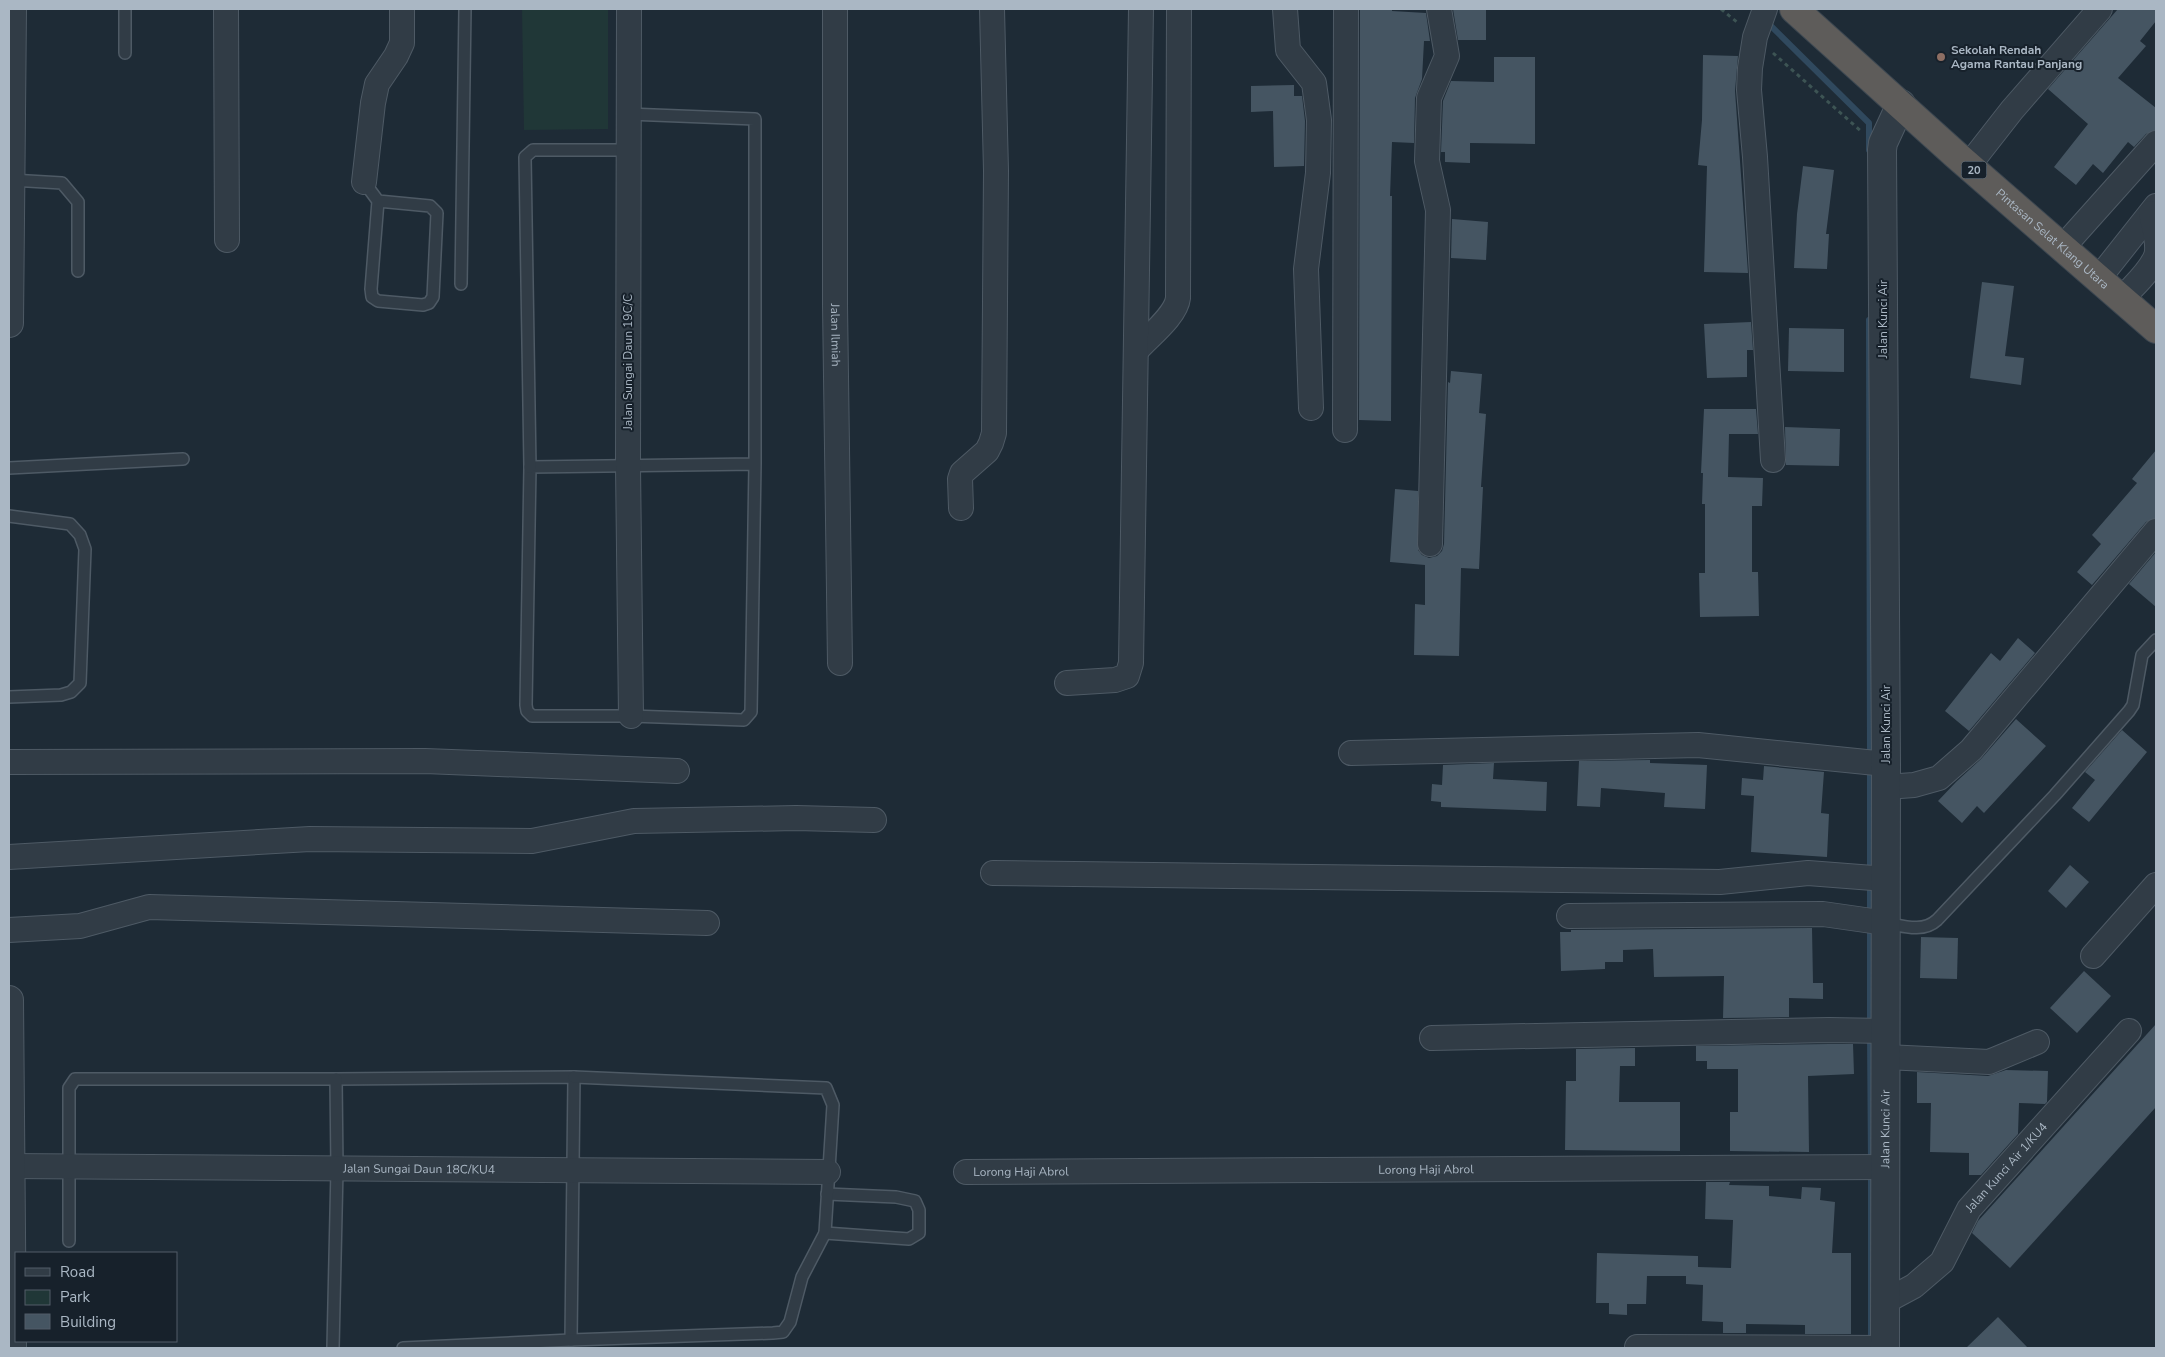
<svg xmlns="http://www.w3.org/2000/svg" width="2165" height="1357" font-family="'Nunito Sans',sans-serif">
<style>
.green{fill:#203737}
.lines{fill:none;stroke-linecap:round;stroke-linejoin:round}
.stream{stroke:#30495e;stroke-width:6}
.building{fill:#455562}
.service-casing{stroke:#4e5a65;stroke-width:14}
.minor-casing{stroke:#4e5a65;stroke-width:26}
.tertiary-casing{stroke:#4e5a65;stroke-width:30}
.trunk-casing{stroke:#3c4751;stroke-width:30}
.path{stroke:#3d5454;stroke-width:3;stroke-dasharray:4 4;stroke-linecap:butt}
.service{stroke:#313c46;stroke-width:11}
.minor{stroke:#313c46;stroke-width:24}
.tertiary{stroke:#313c46;stroke-width:28}
.trunk{stroke:#5e5c5a;stroke-width:28}
.education-dot{fill:#8d6e63;stroke:#17212b;stroke-width:2}
.labels{text-anchor:middle;dominant-baseline:central;stroke-width:4;stroke-linejoin:round;paint-order:stroke}
.shield{fill:#17212b;stroke:#7e8a96;stroke-width:1}
.shield-label{font-size:11px;font-weight:bold;fill:#aab7c4}
.poi-label{font-size:12px;font-weight:bold;fill:#aab7c4;stroke:#17212b;text-anchor:start}
.street-label{font-size:12px;fill:#aab7c4;stroke:#17212b}
</style>
<rect width="100%" height="100%" fill="#1e2b36"/>
<path class="green" d="M522,9h86v120l-84,1z"/>
<g class="lines">
<g class="stream">
<path d="M1770,25l99,98v27"/>
<path d="M1869,320l1,438"/>
<path d="M1870,768v105"/>
<path d="M1870,883v32"/>
<path d="M1870,925v100"/>
<path d="M1870,1035l1,128"/>
<path d="M1871,1173v170"/>
</g>
</g>
<g class="building">
<path d="M1360,9h32v2l34,2 4,28h-6l-2,38 -7,19 -1,45 -22,-1 -2,54h2l-1,225 -32,-1z"/>
<path d="M1453,9h33v31h-28z"/>
<path d="M2118,9h38v12l-16,20 6,5 -28,32 38,30v22l-10,4 -12,13 -6,-5 -25,31 -10,-9 -17,21 -22,-18 34,-43 -40,-35z"/>
<path d="M1703,55l35,1 -3,35 13,182 -44,-1 3,-106 -9,-1 4,-45z"/>
<path d="M1494,57h41v87l-65,-1v20l-25,-1v-10h-4l2,-51 8,-20 43,1z"/>
<path d="M1294,85v11h8l3,25 -1,45 -30,1 -1,-56 -22,1v-26z"/>
<path d="M1803,166l31,4 -8,64h3l-2,35 -33,-1 3,-54z"/>
<path d="M1452,219l36,3 -2,38 -35,-2z"/>
<path d="M1982,282l32,4 -9,70 19,2 -3,27 -51,-7z"/>
<path d="M1751,322l2,28h-6v27l-40,1 -3,-54z"/>
<path d="M1789,328l55,1v43l-56,-1z"/>
<path d="M1451,371l31,3 -3,39 7,1 -5,73h2l-4,82 -18,-1 -2,88 -45,-1 1,-51 10,1v-40l-35,-3 5,-73 23,2v59l4,5 7,3 8,-2 5,-5 2,-7 4,-162 2,1z"/>
<path d="M1704,409h52l2,25h-29l-1,43 35,1 -1,28h-10v66h6l1,44 -59,1 -1,-44h6v-69h-3l1,-31h-2z"/>
<path d="M1785,427l55,2 -1,37 -53,-1z"/>
<path d="M2156,450v68l-10,4 -54,63 -15,-13 24,-28 -9,-9 45,-52 -5,-4z"/>
<path d="M2156,552v55l-27,-23z"/>
<path d="M2018,638l17,15 -66,78 -24,-20 46,-58 9,8z"/>
<path d="M2016,719l30,27 -62,67 -7,-7 -15,17 -24,-22 18,-19 25,-23z"/>
<path d="M2122,730l25,22 -58,70 -17,-14 23,-28 -10,-8z"/>
<path d="M1650,760v3l57,2 -2,44 -41,-2 1,-14 -64,-5 -1,19 -23,-1 2,-45z"/>
<path d="M1494,763l-1,16 54,3 -1,29 -105,-4v-5l-10,-1 1,-17 10,1 1,-20z"/>
<path d="M1764,766l60,6 -3,41 8,1 -2,43 -76,-5 3,-56 -13,-1 1,-17 21,2z"/>
<path d="M2070,865l19,17 -23,26 -18,-17z"/>
<path d="M1812,928l1,55h10v16l-34,-1v19l-66,1 1,-42 -70,1 -1,-28 -30,1v12h-18v7l-44,2 -1,-39h11v-2z"/>
<path d="M1921,937l37,1 -1,41 -37,-1z"/>
<path d="M2084,971l27,25 -34,37 -27,-25z"/>
<path d="M2156,1024v83l-146,161 -38,-35 6,-12z"/>
<path d="M1829,1044h24l1,30 -46,2 1,76 -79,-1v-39h8v-43h-31v-8h-11v-15z"/>
<path d="M1635,1048v18h-15l-1,36h61v49l-115,-1 1,-69h10v-32z"/>
<path d="M2006,1070l42,1 -1,31 -2,2 -26,-1 -1,31 -37,41h-12v-22l-39,-1 1,-49h-14v-31l71,4z"/>
<path d="M1706,1182h24l-1,3 40,1v10l32,3 1,-12 19,1 -1,12 15,2 -3,51h19v81h-46v-9l-59,-1v9h-23v-11l-21,-1 1,-36 -17,-1v-8h-39l-1,28h-19v11l-18,-1v-11h-13l1,-50 101,3v11l33,1 2,-48 -28,-1z"/>
<path d="M1998,1317l30,31h-62z"/>
</g>
<g class="lines">
<defs>
<g id="service">
<path d="M125,9v44"/>
<path d="M628,114l127,5v345l-4,248 -7,8 -113,-4h-99l-5,-5 -1,-6 4,-238 225,-3"/>
<path d="M11,180l51,3 16,19v69"/>
<path d="M364,182l14,19 -7,88 1,8 6,4 45,4 6,-2 4,-6 4,-84 -7,-7 -52,-5"/>
<path d="M461,284l4,-275"/>
<path d="M530,467l-5,-310 8,-7h96"/>
<path d="M9,468l174,-9"/>
<path d="M9,516l61,8 10,11 5,14 -5,134 -9,9 -10,3 -52,2"/>
<path d="M1886,923c17,3 37,10 51,-3l118,-125 74,-84 4,-6 9,-50 14,-15"/>
<path d="M336,1079l238,-2 -3,263"/>
<path d="M825,1233l84,6 10,-6v-23l-4,-9 -19,-4 -69,-3"/>
<path d="M69,1241v-153l6,-9h261l1,90 -4,179"/>
<path d="M403,1348l168,-8 202,-7 10,-1 7,-10 12,-45 23,-44 8,-128 -7,-17 -252,-11"/>
</g>
<g id="minor">
<path d="M226,9l1,231"/>
<path d="M629,9l-1,457 3,250"/>
<path id="s1" d="M835,9v296l5,358"/>
<path d="M1285,9l3,41 26,33 5,37 -1,53 -12,96 5,139"/>
<path d="M1765,9l-10,28 -5,31 -1,22 6,67 18,303"/>
<path d="M1969,165l43,-55 88,-101"/>
<path d="M364,182l9,-79 4,-19 19,-28 6,-13v-34"/>
<path d="M2063,247l93,-104"/>
<path d="M2099,278l57,-72"/>
<path d="M2122,299c11,-13 28,-27 34,-43 4,-12 -3,-31 -5,-43"/>
<path d="M1136,351c12,-14 40,-35 42,-53l1,-289"/>
<path d="M1345,430l1,-421"/>
<path d="M961,508l-1,-29 2,-6 25,-22 4,-8 3,-10 2,-262 -4,-162"/>
<path d="M1430,544l8,-334 -11,-49 2,-63 18,-42 -8,-47"/>
<path d="M1067,683l48,-3 12,-4 4,-13 10,-654"/>
<path d="M1351,753l347,-8 188,19"/>
<path d="M9,762l416,-1 252,10"/>
<path d="M1886,787l28,-2 25,-7 32,-28 185,-219"/>
<path d="M9,857l301,-18 222,2 102,-20 162,-3 78,2"/>
<path d="M993,873l727,9 88,-9 78,6"/>
<path d="M1569,916l254,-2 63,9"/>
<path d="M9,930l71,-4 69,-19 558,16"/>
<path d="M2093,956l63,-71"/>
<path d="M1432,1038l397,-8 56,1"/>
<path d="M1886,1057l103,5 48,-20"/>
<path id="s2" d="M9,1166l819,6"/>
<path id="s3" d="M966,1172l920,-5"/>
<path id="s4" d="M1886,1301l28,-15 28,-24 27,-53 160,-178"/>
<path d="M1637,1347l248,1"/>
</g>
<g id="tertiary">
<path d="M9,323l3,-314"/>
<path d="M9,1000l3,348"/>
<path id="s5" d="M1885,1348l1,-584 -4,-614 1,-7 18,-39"/>
</g>
<g id="trunk">
<path id="s6" d="M1794,9l162,146 200,174"/>
</g>
</defs>
<use href="#service" class="service-casing"/>
<use href="#minor" class="minor-casing"/>
<use href="#tertiary" class="tertiary-casing"/>
<use href="#trunk" class="trunk-casing"/>
<g class="path">
<path d="M1721,9l17,14"/>
<path d="M1773,53l89,79"/>
</g>
<use href="#service" class="service"/>
<use href="#minor" class="minor"/>
<use href="#tertiary" class="tertiary"/>
<use href="#trunk" class="trunk"/>
</g>
<circle class="education-dot" cx="1941" cy="57" r="5"/>
<g class="labels">
<rect class="shield" x="1961.5" y="161.5" width="25" height="17" rx="4"/>
<g class="shield-label">
<text x="1974" y="170">20</text>
</g>
<g class="poi-label">
<text x="1951" y="50">Sekolah Rendah<tspan x="1951" dy="14">Agama Rantau Panjang</tspan></text>
</g>
<g class="street-label">
<text stroke="none"><textPath href="#s6" startOffset="346">Pintasan Selat Klang Utara</textPath></text>
<text transform="translate(1883 319) rotate(-90)">Jalan Kunci Air</text>
<text stroke="none"><textPath href="#s1" startOffset="326">Jalan Ilmiah</textPath></text>
<text transform="translate(628 362) rotate(-90)">Jalan Sungai Daun 19C/C</text>
<text transform="translate(1886 724) rotate(-90)">Jalan Kunci Air</text>
<text stroke="none"><textPath href="#s5" startOffset="219">Jalan Kunci Air</textPath></text>
<text stroke="none"><textPath href="#s4" startOffset="184">Jalan Kunci Air 1/KU4</textPath></text>
<text stroke="none"><textPath href="#s2" startOffset="410">Jalan Sungai Daun 18C/KU4</textPath></text>
<text stroke="none"><textPath href="#s3" startOffset="460">Lorong Haji Abrol</textPath></text>
<text stroke="none"><textPath href="#s3" startOffset="55">Lorong Haji Abrol</textPath></text>
</g>
</g>
<rect width="2165" height="1357" fill="none" stroke="#aab7c4" stroke-width="20"/>
<rect x="15" y="1252" width="162" height="90" fill="#17212b" stroke="#525d68"/>
<rect x="25" y="1268" width="25" height="8" fill="#313c46" stroke="#525d68"/>
<text x="60" y="1277" font-size="15" fill="#aab7c4">Road</text>
<rect x="25" y="1290" width="25" height="15" fill="#203737" stroke="#525d68"/>
<text x="60" y="1302" font-size="15" fill="#aab7c4">Park</text>
<rect x="25" y="1314" width="25" height="15" fill="#455562" stroke="#525d68"/>
<text x="60" y="1327" font-size="15" fill="#aab7c4">Building</text>
</svg>
